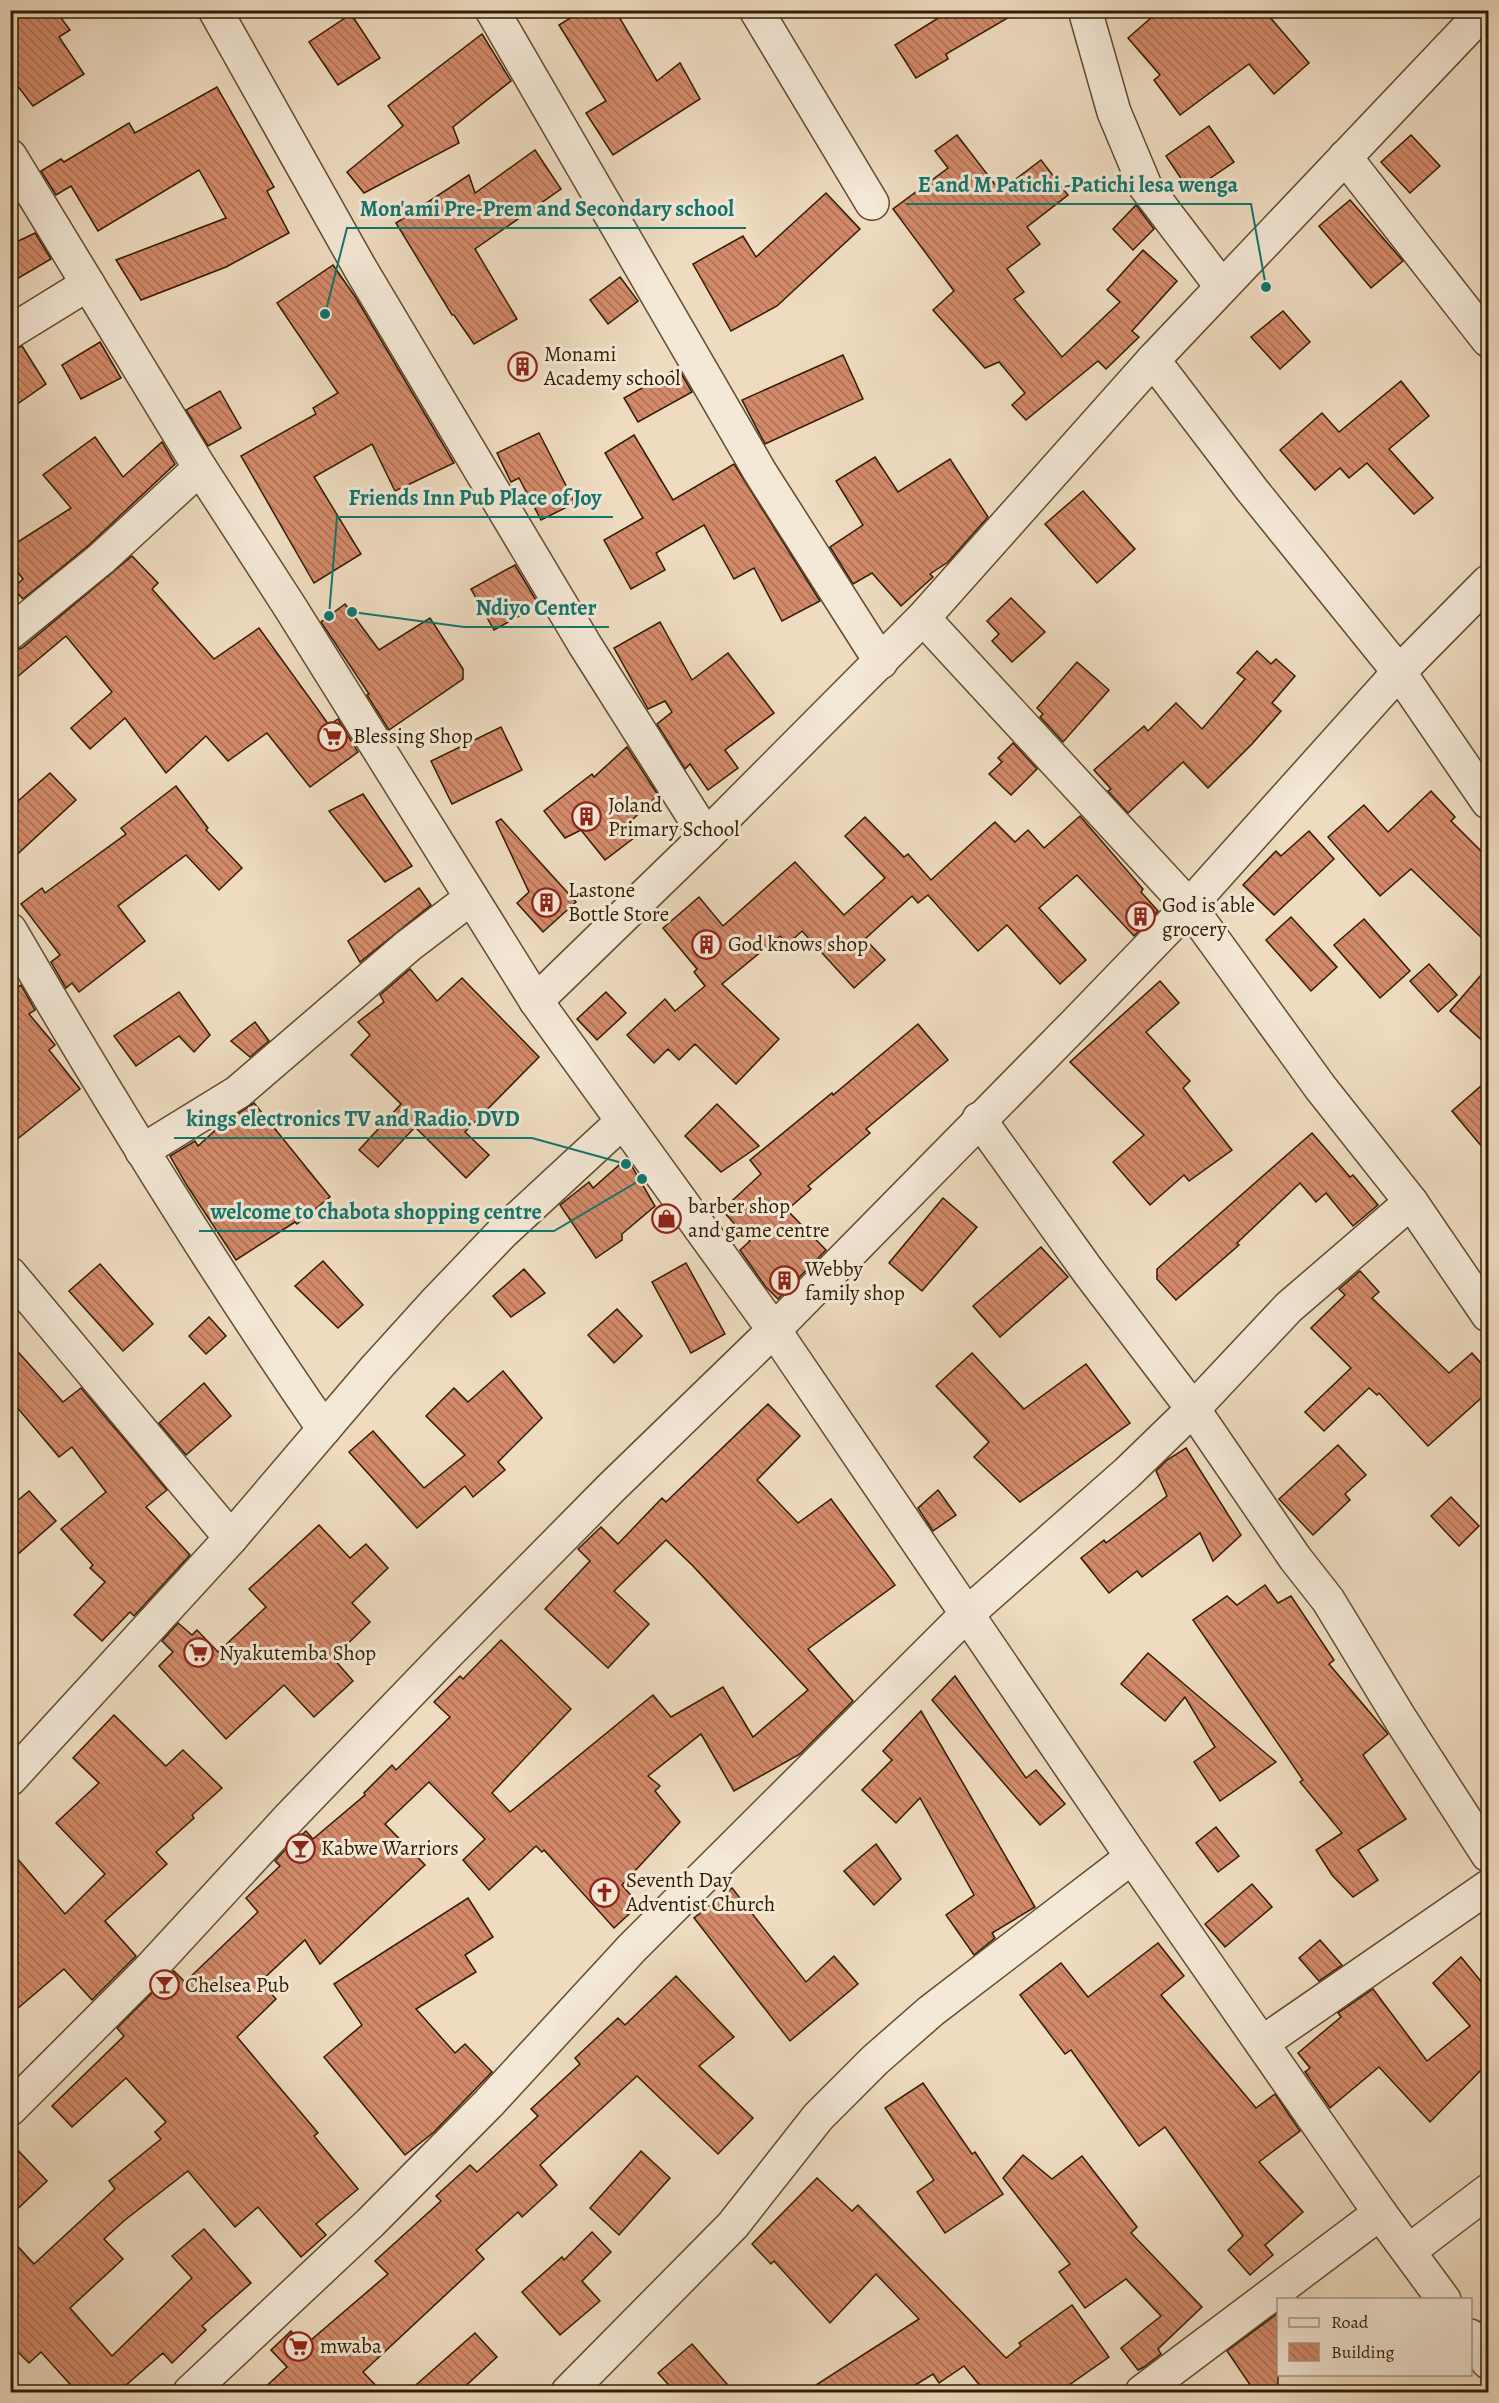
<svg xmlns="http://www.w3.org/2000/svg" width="1499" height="2403" font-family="Alegreya,serif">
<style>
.building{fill:url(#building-back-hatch);stroke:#311d00;stroke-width:1.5}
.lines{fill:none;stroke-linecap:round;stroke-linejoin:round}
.minor-casing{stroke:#604c30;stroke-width:36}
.minor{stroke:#f4e8d6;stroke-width:33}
.labels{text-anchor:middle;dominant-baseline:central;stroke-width:6;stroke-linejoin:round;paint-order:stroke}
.poi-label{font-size:21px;fill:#311d00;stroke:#f4e8d6;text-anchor:start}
.leader{fill:none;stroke:#0f766e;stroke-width:2}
.callout-dot{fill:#0f766e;stroke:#f4e8d6;stroke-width:2}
.callout-label{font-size:22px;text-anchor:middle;font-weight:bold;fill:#0f766e;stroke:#f4e8d6;stroke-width:6;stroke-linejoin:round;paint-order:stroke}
</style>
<defs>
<pattern id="building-back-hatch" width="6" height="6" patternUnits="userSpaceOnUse" patternTransform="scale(1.5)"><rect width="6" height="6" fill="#d38a6b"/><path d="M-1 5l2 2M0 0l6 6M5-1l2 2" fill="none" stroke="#ac7056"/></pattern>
</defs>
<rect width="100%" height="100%" fill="#eedbc0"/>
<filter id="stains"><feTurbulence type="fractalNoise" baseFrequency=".00333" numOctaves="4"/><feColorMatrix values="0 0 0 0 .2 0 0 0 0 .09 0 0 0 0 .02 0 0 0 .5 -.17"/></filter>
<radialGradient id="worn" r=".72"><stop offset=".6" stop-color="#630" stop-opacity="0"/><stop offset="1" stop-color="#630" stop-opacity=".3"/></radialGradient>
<g class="building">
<path d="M28,10h27l15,20 -11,7 25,37 -51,32 -23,-30v-51z"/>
<path d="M583,10h32l42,71 23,-18 20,36 -87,56 -27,-42 20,-12 -47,-76z"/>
<path d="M951,10h70l-75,44 2,5 -32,19 -21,-33z"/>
<path d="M1160,10h104l45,53 -35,31 -25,-30 -69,51 -26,-35 6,-5 -32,-37z"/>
<path d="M351,14l29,44 -42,27 -29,-43z"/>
<path d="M482,34l29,47 -58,46 6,16 -95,50 -17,-21 56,-46 -15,-20z"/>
<path d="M217,87l57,100 -7,4 22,42 -63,34 -85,33 -25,-40 110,-42 -27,-48 -101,61 -27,-45 -15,9 -15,-24 20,-12 3,3 65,-39 6,10z"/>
<path d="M1209,126l25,36 -44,30 -24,-36z"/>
<path d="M957,135l43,56 41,-31 27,35 -41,32 13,17 -33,25 17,23 -10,7 48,58 58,-55 -13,-12 36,-40 34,31 -45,50 7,6 -33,32 -8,-8 -72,59 -14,-15 13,-12 -26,-31 -14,6 -52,-58 21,-19 -61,-82 55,-41 -13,-17z"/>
<path d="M1411,135l29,31 -30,27 -29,-31z"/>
<path d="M535,150l26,39 -86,60 42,70 -43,25 -20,-29h-2l-56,-92 73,-48 6,18z"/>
<path d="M826,193l34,36 -83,77 -46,25 -38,-67 50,-28 13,21z"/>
<path d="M1350,200l53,61 -32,27 -52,-62z"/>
<path d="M1136,205l18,24 -21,21 -20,-21z"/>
<path d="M35,233l16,26 -41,24v-38z"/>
<path d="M333,265l23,33 98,165 -59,28 -23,-47 -58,33 47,77 -47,29 -73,-127 75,-42 -3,-6 25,-15 -61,-90z"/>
<path d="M620,277l18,24 -30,23 -18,-24z"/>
<path d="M1283,311l27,31 -30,27 -29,-32z"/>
<path d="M100,342l21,36 -40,21 -19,-34z"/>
<path d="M22,346l24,38 -36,25v-58z"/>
<path d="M843,355l20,44 -98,45 -23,-44z"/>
<path d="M678,368l14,24 -54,30 -14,-24z"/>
<path d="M1401,381l28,35 -40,33 44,49 -19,16 -47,-51 -18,15 -9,-10 -25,22 -35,-40 42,-37 17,19z"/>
<path d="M220,391l21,37 -33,18 -22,-36z"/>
<path d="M539,433l36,70 -34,17 -22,-42 -8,4 -14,-29z"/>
<path d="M634,435l39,65 61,-36 86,137 -38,20 -28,-53 -20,11 -30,-54 -48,28 9,17 -34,19 -27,-49 39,-22 -38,-65z"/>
<path d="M95,437l28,40 39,-35 13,22 -86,81 -66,54 -10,-11 10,-9 -13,-17v-15l61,-39 -28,-33z"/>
<path d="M875,457l23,35 52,-33 38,58 -40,45 -18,12 3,3 -32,29 -29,-33 -19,11 -23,-37 33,-22 -27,-44z"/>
<path d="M1083,491l52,58 -38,34 -52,-59z"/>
<path d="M132,556l26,27 -6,6 62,70 45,-31 70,97 9,-6 20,33 -48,35 -43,-54 -39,28 -22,-25 -40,37 -41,-55 -35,31 -19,-21 41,-36 -46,-56 -56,47v-32l12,-3z"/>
<path d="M515,565l24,40 -45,25 -23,-41z"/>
<path d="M1011,598l34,34 -33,30 -20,-21 7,-7 -12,-13z"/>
<path d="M345,604l34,46 51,-32 33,51v10l-74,51 -22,-35 2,-1 -48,-72z"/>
<path d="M660,622l32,58 36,-27 46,60 -49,37 13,18 -30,22 -18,-26 -5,5 -28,-45 15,-12 -7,-11 -17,8 -34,-61z"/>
<path d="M1257,651l14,13 5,-5 19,17 -23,27 9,8 -29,33 -44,44 -25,-26 -55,51 -20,-22 3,-2 -17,-19 50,-44 4,5 28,-28 26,26 43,-50 -8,-6z"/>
<path d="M1077,662l32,28 -46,52 -23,-25 3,-3 -6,-6z"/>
<path d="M501,727l21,43 -70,34 -21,-43z"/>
<path d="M1013,743l24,26 -26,26 -22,-21 13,-12 -4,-4z"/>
<path d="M627,747l31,48 -28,27 9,12 -34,26 -24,-30 -16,8 -21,-27 48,-37 2,3z"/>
<path d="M50,773l26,27 -66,61v-53z"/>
<path d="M176,786l32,42 -2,2 36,38 -23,22 -33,-35 -68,51 27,35 -66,51 -7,-9 -6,5 -15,-26 9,-7 -39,-51 21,-16 3,5 81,-59 -5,-6z"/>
<path d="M1431,791l24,26 -4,4 37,37v86l-77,-75 -31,27 -52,-59 36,-32 24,27z"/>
<path d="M363,794l49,72 -27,16 -56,-71z"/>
<path d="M1080,816l63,73 -2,3 17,19 -24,25 -57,-61 -38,33 47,52 -26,24 -53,-59 -29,26 -50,-56 -10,8 -6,-7 -47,43 20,21 -31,28 -52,-57 -14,13 -8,-8 -58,48 57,55 -43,45 -41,-40 -16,16 -11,-11 -14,14 -27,-28 38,-36 10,12 30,-25 -11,-14 3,-3 -34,-41 36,-31 24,29 72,-64 49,53 41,-37 -40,-42 20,-19 39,40 4,-3 23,26 64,-58 20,20 13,-12 16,18z"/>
<path d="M501,819l75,83 -33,30 -26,-29 12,-11 -33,-70z"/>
<path d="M1309,831l25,28 -60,56 -31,-30 33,-34 5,5z"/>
<path d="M419,888l12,17 -71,57 -12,-21z"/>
<path d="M1291,917l46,50 -26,24 -45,-51z"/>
<path d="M1364,919l46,52 -30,27 -46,-53z"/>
<path d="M1429,964l28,31 -19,17 -28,-31z"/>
<path d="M1488,967v79l-38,-35z"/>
<path d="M410,969l27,32 25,-23 77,79 -74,75 24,23 -23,23 -51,-51 -37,40 -19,-17 42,-46 -50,-49 19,-20 -12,-13 26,-20 -4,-7z"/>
<path d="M1160,981l19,22 -33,29 44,49 -7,7 49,62 -43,31 -5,-6 -34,30 -37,-43 31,-27 -74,-73z"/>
<path d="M21,985l14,25 -6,4 26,31 -6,5 31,39 -70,56v-153z"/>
<path d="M179,992l31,43 -16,17 -15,-16 -43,30 -22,-30z"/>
<path d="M606,992l20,21 -29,27 -20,-21z"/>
<path d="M255,1022l14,19 -19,16 -19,-16z"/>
<path d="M918,1024l30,36 -82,69 4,4 -62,53 3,3 -24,21 39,40 -48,49 -13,-13 -25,-36 10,-9 -28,-31 39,-36 -11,-14 82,-67 1,2z"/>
<path d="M1488,1080v74l-36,-43z"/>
<path d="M254,1103l76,94 -33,27 -2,-2 -59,38 -50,-76 -16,-28 25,-15 3,5 24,-22z"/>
<path d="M717,1104l42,42 -38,26 -36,-36z"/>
<path d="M1312,1133l38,44 3,-2 25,30 -25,21 -27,-33 -10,9 -16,-19 -63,60 2,2 -63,55 -19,-21v-10z"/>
<path d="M627,1158l28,48 -33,28v6l-26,18 -36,-53 29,-23 4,6z"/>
<path d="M943,1198l34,29 -55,64 -33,-28z"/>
<path d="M1041,1247l27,30 -68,60 -27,-31z"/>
<path d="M323,1261l40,44 -25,23 -43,-42z"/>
<path d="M686,1263l39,71 -34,19 -39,-71z"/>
<path d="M100,1264l53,60 -30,27 -54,-60z"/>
<path d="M524,1269l21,24 -34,24 -18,-21z"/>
<path d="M1360,1271l19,21 -7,6 77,75 23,-20 16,18v21l-60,54 -49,-53 -2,2 -8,-7 -45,43 -19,-19 46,-44 -40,-40 34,-33 -6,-6z"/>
<path d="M617,1309l25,27 -28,27 -26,-28z"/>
<path d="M209,1317l17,19 -20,18 -17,-18z"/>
<path d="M10,1343l53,59 18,-14 86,102 -21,17 44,48 -56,61 -4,-4 -28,29 -28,-26 31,-33 -15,-14 3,-3 -32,-36 45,-37 -34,-45 -13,10 -49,-58z"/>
<path d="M972,1353l52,56 62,-45 44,59 -110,79 -46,-45 15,-15 -53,-56z"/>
<path d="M503,1371l39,47 -44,44 7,8 -32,27 -8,-11 -48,42 -68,-76 24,-21 51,57 41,-33 -39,-39 28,-28 14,14z"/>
<path d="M204,1383l27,33 -45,39 -27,-32z"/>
<path d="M768,1404l32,32 -43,44 41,43 33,-24 64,86 -87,64 45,52 -53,53 -66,37 -33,-57 -53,42 12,10 -5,5 25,31 -58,63 17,20 -25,23 -70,-78 -2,2 -6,-6 -47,44 -26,-30 22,-21 -56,-57 -44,42 40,41 -105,99 -15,-24 -45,42 16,17 -39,38 81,96 -4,3 44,53 -42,35 10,11 -25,22 -43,-50 -23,20 -47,-56 -63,49 -21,19 19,20 -53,49 42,48 80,-78 -20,-22 32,-27 47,54 -49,43 4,4 -34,33 -9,-10 -45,39h-41l-36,-40 -12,11 -19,-19v-106l24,26 81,-75 -6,-8 52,-42 -6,-7 11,-10 -40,-44 -54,49 -20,-21 72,-70 -7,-8 57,-57 11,11 73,-70 -12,-14 34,-32 -5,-5 8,-9 23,-21 7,8 52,-44 -1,-2 28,-28 4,5 54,-53 -16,-15 26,-26 3,3 38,-39 70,69 -79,84 18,19 143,-117 18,22 52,-30 30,50 55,-47 -115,-124 -27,-26 -52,51 35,33 -41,44 -63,-59 45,-48 -12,-12 23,-22 17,17 44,-46 4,4z"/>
<path d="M1338,1445l28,30 -21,19 5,6 -37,35 -34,-36z"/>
<path d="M1186,1448l55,87 -28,26 -13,-28 -58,44 -5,-6 -28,22 -28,-35 23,-18 2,3 61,-47 -11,-25 11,-11z"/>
<path d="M938,1490l18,25 -23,16 -15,-23z"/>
<path d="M29,1491l27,30 -46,40v-54z"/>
<path d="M1451,1497l28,29 -20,20 -28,-30z"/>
<path d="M319,1525l31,33 16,-14 22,24 -36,35 18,19 -37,36 20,23 -39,36 -30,-32 -58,54 -67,-73 14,-14 -11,-11 16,-18 14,12 5,-5 21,22 48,-45 -17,-18z"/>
<path d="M1265,1585l13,18 13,-7 43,64 -5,4 59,70 -25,21 43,64 -48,31 20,30 -25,17 -21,-22 -16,-25 26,-17 -42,-51 3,-2 -110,-160 34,-24 10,9z"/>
<path d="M1148,1653l43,37 85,72 -56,39 -26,-39 21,-15 -30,-50 -20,24 -44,-37z"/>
<path d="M955,1676l71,102 10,-8 29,34 -25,21 -108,-125z"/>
<path d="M921,1711l114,196 -43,26 3,5 -21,17 -28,-40 28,-20 -54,-97 -24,25 -34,-33 30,-30 -9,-9z"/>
<path d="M114,1715l52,51 17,-16 39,38 -30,27 2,3 -38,34 11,12 -62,57 31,35 -44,44 -28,-31 -54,46v-165l55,64 40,-40 -49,-51 43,-40 -26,-25z"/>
<path d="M1216,1827l23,29 -21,16 -22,-29z"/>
<path d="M876,1844l25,35 -27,26 -30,-34z"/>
<path d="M1252,1884l20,23 -47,40 -20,-23z"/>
<path d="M732,1888l74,94 28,-26 24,28 -68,57 -96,-123z"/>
<path d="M468,1898l25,39 -28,18 11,17 -60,37 39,44 10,-9 27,28 -58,60 -29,23 -81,-98 38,-32 -28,-41z"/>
<path d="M1320,1940l22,25 -23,16 -20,-23z"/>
<path d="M1158,1943l26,33 -23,19 95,113 19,-14 25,37 -41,31 44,50 -38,33 8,10 -23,20 -22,-25 15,-14 -78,-109 -26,19 -68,-96 -6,4 -45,-59 41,-32 27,34z"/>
<path d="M1461,1957l27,33v73l-58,59 -51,-55 -49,41 -25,-36 5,-4 -12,-15 43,-36 -3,-4 35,-24 54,72 43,-35 -37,-43z"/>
<path d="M676,1976l58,61 -35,29 54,52 -35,36 -81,-78 -97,89 17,20 -35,32 -4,-5 -42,38 8,9 -121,113 19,20h-122l27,-25 -16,-17 20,-19 13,15 84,-72 -13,-13 66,-60 -5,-5 34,-31 7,7 61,-56 -7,-7 49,-45 -5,-6 43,-40 7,7z"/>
<path d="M923,2083l49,71 3,-2 28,42 -58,39 -28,-41 17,-12 -49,-72z"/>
<path d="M10,2142l37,39 -37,35z"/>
<path d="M641,2151l29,27 -51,57 -29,-27z"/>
<path d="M1023,2155l29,24 30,-23 55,71 -6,6 71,74 -44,42 3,5 -17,13 -6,3 -17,-22 40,-32 -35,-37 -41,29 -26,-36 11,-8 -67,-86z"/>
<path d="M817,2178l35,33 6,-6 148,153 15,-12 -2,-3 53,-38 37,52 -50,35h-74l-21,-26 -25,17 -6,-9 -29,18h-99l114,-73 -43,-45 -46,49 -56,-62 -3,3 -19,-20z"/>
<path d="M592,2232l19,20 -29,29 18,20 -40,34 -38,-43 40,-35 2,3z"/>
<path d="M1278,2313v79h-23l-28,-41z"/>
<path d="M475,2333l22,24 -38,35h-51z"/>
<path d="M692,2344l42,48h-59l-17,-19z"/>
</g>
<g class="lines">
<defs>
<g id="minor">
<path d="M215,10l145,258 225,377 121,191"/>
<path d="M492,10l268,462 121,190"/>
<path d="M756,10l116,193"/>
<path d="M1085,10l29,102 31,74 77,101"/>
<path d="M10,156l190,312 90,139 246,394 238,329 358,527 248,356 64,87"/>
<path d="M1345,157l143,183"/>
<path d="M10,332l78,-48"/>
<path d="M1153,360l99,130 147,182 89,130"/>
<path d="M923,618l266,288 131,181 91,115 77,113"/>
<path d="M10,633l91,-74 99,-91"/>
<path d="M10,930c99,170 202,337 314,499"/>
<path d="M536,1001l170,-165 217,-218 230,-258 332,-350"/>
<path d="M979,1119l109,152 105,138 102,149 33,42 73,120 87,135"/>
<path d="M142,1151l96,-59 170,-146 63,-48"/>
<path d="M10,1274l221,264"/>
<path d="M10,1779l221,-241 145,-170 58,-64 68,-71 120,-111"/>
<path d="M1262,2043l226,-156"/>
<path d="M10,2109l138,-138 141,-153 158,-164 164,-166 163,-158 300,-305 115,-119 210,-234 89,-90"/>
<path d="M1409,2251l79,-60"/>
<path d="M1470,2336l18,26"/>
<path d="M190,2392l180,-169 119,-120 143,-155 335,-334 160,-141 66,-64 96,-102 122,-105"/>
<path d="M568,2392l165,-167 85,-108 57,-57 56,-49 201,-154"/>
<path d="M1142,2392l238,-179"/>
</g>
</defs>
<use href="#minor" class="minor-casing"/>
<use href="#minor" class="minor"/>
</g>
<defs>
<symbol id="building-ring" viewBox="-11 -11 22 22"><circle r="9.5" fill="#f4e8d6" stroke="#8f2418" stroke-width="1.5"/><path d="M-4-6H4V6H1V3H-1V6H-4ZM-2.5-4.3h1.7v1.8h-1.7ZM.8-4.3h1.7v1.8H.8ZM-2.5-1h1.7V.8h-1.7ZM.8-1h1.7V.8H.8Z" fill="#8f2418"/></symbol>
<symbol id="supermarket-ring" viewBox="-11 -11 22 22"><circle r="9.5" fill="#f4e8d6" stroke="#8f2418" stroke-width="1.5"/><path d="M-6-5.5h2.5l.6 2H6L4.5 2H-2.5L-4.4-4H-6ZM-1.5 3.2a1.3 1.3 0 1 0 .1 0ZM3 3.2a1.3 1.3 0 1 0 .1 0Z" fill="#8f2418"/></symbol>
<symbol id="shop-ring" viewBox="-11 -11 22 22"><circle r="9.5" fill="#f4e8d6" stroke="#8f2418" stroke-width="1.5"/><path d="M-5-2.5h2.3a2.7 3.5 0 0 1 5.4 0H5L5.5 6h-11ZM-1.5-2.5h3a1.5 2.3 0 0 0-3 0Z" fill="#8f2418"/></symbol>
<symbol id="bar-ring" viewBox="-11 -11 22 22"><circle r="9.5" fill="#f4e8d6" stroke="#8f2418" stroke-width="1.5"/><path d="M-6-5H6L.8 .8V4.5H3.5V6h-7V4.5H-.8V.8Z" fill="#8f2418"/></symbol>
<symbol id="church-ring" viewBox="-11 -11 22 22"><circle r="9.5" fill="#f4e8d6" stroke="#8f2418" stroke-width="1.5"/><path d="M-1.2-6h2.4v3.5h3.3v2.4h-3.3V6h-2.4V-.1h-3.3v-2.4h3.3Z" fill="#8f2418"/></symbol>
</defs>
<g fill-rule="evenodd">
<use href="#building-ring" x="506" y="350" width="33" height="33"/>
<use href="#supermarket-ring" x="316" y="720" width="33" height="33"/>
<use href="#building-ring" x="570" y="800" width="33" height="33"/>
<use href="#building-ring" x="530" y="886" width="33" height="33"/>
<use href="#building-ring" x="1124" y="900" width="33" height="33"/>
<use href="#building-ring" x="690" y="928" width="33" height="33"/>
<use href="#shop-ring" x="650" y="1202" width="33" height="33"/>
<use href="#building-ring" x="768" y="1264" width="33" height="33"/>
<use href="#supermarket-ring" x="182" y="1636" width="33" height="33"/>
<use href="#bar-ring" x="284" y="1832" width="33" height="33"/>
<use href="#church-ring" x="588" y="1876" width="33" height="33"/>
<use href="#bar-ring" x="148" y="1968" width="33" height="33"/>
<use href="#supermarket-ring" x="282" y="2330" width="33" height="33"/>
</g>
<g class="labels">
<g class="poi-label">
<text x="544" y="354">Monami<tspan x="544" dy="24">Academy school</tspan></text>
<text x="353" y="736">Blessing Shop</text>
<text x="608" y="805">Joland<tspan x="608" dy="24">Primary School</tspan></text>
<text x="568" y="890">Lastone<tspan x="568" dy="24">Bottle Store</tspan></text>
<text x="1162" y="905">God is able<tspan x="1162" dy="24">grocery</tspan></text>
<text x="728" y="944">God knows shop</text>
<text x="688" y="1206">barber shop<tspan x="688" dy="24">and game centre</tspan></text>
<text x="805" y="1269">Webby<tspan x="805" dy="24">family shop</tspan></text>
<text x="219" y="1653">Nyakutemba Shop</text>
<text x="321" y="1848">Kabwe Warriors</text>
<text x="626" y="1880">Seventh Day<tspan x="626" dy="24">Adventist Church</tspan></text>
<text x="185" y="1985">Chelsea Pub</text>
<text x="320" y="2346">mwaba</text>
</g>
</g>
<path class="leader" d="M1266 287L1251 204H906M325 314L347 228H746M329 616L337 517H613M352 612L464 627H609M626 1164L532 1138H174M642 1179L554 1231H199"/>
<g class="callout-dot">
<circle cx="1266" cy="287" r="6"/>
<circle cx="325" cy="314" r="6"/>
<circle cx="329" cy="616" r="6"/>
<circle cx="352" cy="612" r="6"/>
<circle cx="626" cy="1164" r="6"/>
<circle cx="642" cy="1179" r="6"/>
</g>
<g class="callout-label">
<text x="1078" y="192">E and M Patichi -Patichi lesa wenga</text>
<text x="547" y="216">Mon'ami Pre-Prem and Secondary school</text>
<text x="475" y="505">Friends Inn Pub Place of Joy</text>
<text x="536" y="615">Ndiyo Center</text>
<text x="353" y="1126">kings electronics TV and Radio. DVD</text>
<text x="376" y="1219">welcome to chabota shopping centre</text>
</g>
<rect width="1499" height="2403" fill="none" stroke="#eedbc0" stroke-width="36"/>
<rect x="12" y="12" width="1475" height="2379" fill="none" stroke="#311d00" stroke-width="3"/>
<rect x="18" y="18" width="1463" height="2367" fill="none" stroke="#311d00" stroke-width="1.5"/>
<rect x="1277" y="2298" width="195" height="78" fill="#f4e8d6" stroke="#a69780" stroke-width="1.5"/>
<rect x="1289" y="2318" width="30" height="9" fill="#f4e8d6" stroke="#a69780" stroke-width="1.5"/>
<text x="1331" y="2328" font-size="18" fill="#311d00">Road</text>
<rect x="1289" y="2343" width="30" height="18" fill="url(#building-back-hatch)" stroke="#a69780" stroke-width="1.5"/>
<text x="1331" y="2358" font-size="18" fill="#311d00">Building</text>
<rect width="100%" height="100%" filter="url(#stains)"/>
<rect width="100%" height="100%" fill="url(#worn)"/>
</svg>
